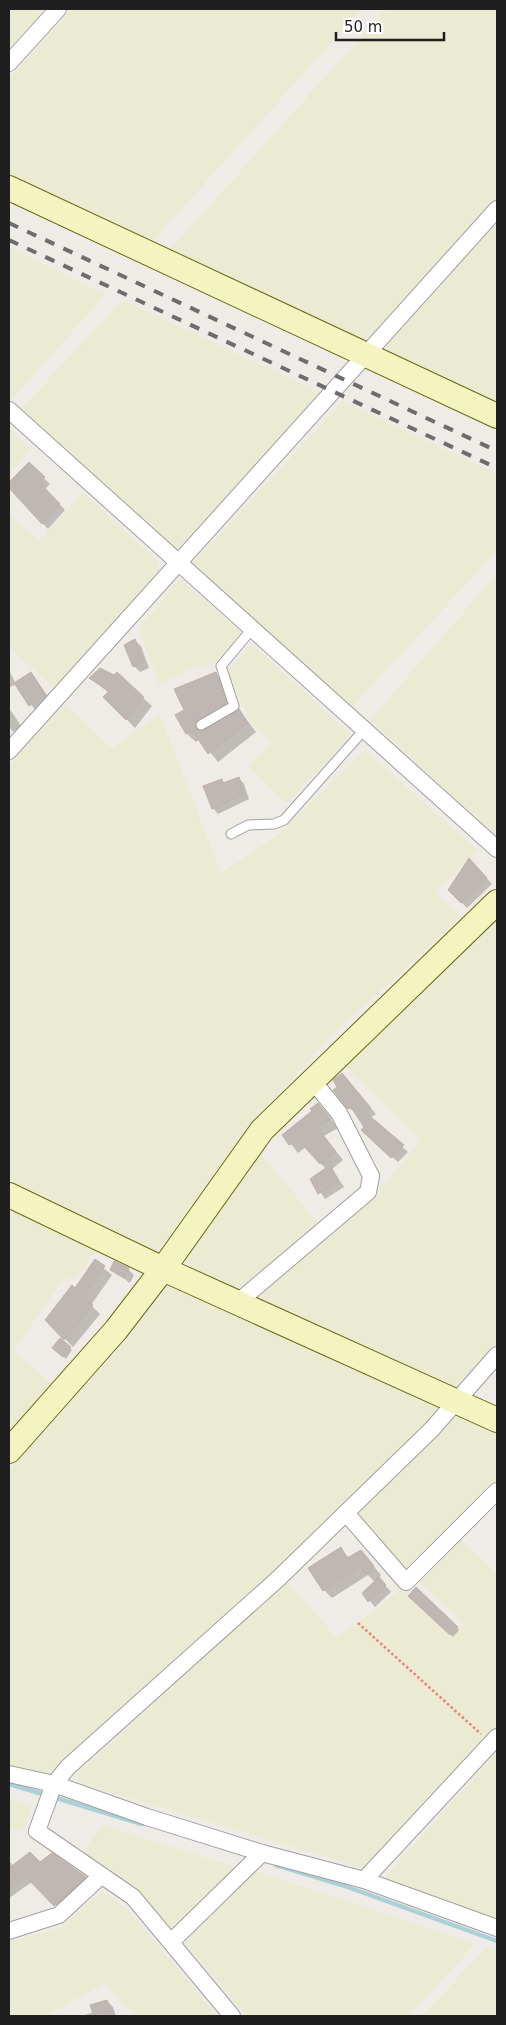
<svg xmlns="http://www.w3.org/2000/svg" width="506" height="2025" font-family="'DejaVu Sans',sans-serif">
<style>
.farmland{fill:#ebebd3}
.shadow{fill:#0003}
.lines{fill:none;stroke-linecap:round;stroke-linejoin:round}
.stream{stroke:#aad0d8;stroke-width:4.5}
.building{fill:#bfb7b3;stroke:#bfb2a9}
.lane-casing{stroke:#a0a0a0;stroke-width:11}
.street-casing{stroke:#a0a0a0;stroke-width:18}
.secondary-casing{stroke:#666c0f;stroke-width:26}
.path{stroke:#ed7f78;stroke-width:2.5;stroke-dasharray:2.5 2.5;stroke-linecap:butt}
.lane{stroke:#fff;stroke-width:9}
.street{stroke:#fff;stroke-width:16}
.secondary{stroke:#f3f4bf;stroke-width:24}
.rail{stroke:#6d6d6d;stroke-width:4;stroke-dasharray:10 10;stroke-linecap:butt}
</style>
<rect width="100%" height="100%" fill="#efebe6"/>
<g class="farmland">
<path d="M9,9h41l-41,46z"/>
<path d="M72,9h290l-213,236 -140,-67v-99z"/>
<path d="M386,9h111v193l-131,145 -198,-95z"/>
<path d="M497,223v186l-111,-51 3,-15z"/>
<path d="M9,247l97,47 -97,109z"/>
<path d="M122,300l200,93 -143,160 -158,-144z"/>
<path d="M343,401l154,73v77l-145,156 -159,-144z"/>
<path d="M9,428l22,21 -22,24z"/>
<path d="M83,493l76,69v12l-104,115 -46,-43v-132l30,27z"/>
<path d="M497,574v263l-127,-117z"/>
<path d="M180,579l63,55 -28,30 -21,3 -35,18 -20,-56z"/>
<path d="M252,644l99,91 -65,69 -38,-38 23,-23 -19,-19 -26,-51z"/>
<path d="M65,704l47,44 48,-34 61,159 56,-37 88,-86 112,100 -42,42 26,25 -132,121 -91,102 -76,107 -8,4 -145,-67v-418z"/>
<path d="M497,922v423l-42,47 -201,-93 119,-102 48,-56 -77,-76z"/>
<path d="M259,1152l59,71 -73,67 -12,1 -44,-18 -1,-21z"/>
<path d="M9,1204l90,42 -24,33h-12l-49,72 39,34 -44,48z"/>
<path d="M178,1284l260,119 -1,11 -168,163 -220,198 -40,-9v-295l112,-125 46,-59z"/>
<path d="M457,1411l40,18v54l-92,88 -50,-59z"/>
<path d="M461,1540l36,34v152l-131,143 -284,-85 -5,-10 209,-193 50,56 15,-9 50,-39 49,46 14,-11 -44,-42z"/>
<path d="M497,1753v168l-115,-41z"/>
<path d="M9,1800l23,5 -7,23 -16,2z"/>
<path d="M102,1825l134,42 -63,65 -90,-79z"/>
<path d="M255,1871l220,73 -66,72h-162l-62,-73z"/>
<path d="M103,1891l26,20 88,105h-80l-14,-11 -18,-22 -56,31 1,2h-41v-74l52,-15z"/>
<path d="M488,1946l9,3v67h-75z"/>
</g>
<g class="shadow">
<path d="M29,464l21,20 -5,5 20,21 -17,19 -39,-43z"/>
<path d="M135,641l6,5 8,22 -9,4 -6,-6 -9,-20z"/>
<path d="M9,670l7,14 15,-11 20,28 -15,10 -20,-27 -7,4z"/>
<path d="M216,674l9,8 10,31 4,-3 17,22 -38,30 -18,-23 -4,3 -9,-8 -10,-19 8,-4z"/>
<path d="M90,678l53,20 9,8 -17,22 -30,-31 4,-4z"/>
<path d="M9,710l3,2 9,14 -8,6 -4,-6z"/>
<path d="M239,778l5,6 5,15 -31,15 -5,-6 8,-28 4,3z"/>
<path d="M475,865l17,19 -25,24 -18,-18z"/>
<path d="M347,1080l29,34 -6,4 38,34 -10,10 -30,-26 -12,-23 -7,-5z"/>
<path d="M325,1112l13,16 -14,8 19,24 -11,9 12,18 -19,12 -13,-20 14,-10 -20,-22 -8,6 -14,-18z"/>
<path d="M95,1261l17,14 -21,30 9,9 -27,33 -26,-27 29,-30z"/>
<path d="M128,1269l6,6 -4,8 -18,-13z"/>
<path d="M54,1348h16l2,2 -6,9z"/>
<path d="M341,1549l8,9 12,-7 20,24 -2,3 12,14 -16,15 -12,-14 12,-11 -7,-7 -36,23 -8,-8z"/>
<path d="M416,1589l43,41 -6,7 -43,-41z"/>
<path d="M9,1860l4,6 27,-3 45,15 5,5 -29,27 -29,-28 -23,16z"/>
<path d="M107,2001l6,6 3,9h-34l12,-4z"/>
</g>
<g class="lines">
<g class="stream">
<path d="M9,1784l37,11"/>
<path d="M53,1797l89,27"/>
<path d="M276,1865l66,20 155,56"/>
</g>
</g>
<g class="building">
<path d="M29,462l16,15 -5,6 20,21 -18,20 -33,-36v-6z"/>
<path d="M135,639l9,23 -11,5 -9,-22z"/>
<path d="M100,668l14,7 3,-3 27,25 -18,23 -23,-23 6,-6 -20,-13z"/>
<path d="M31,672l15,23 -17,11 -15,-23z"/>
<path d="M216,672l10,31 -29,17 -2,5 1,4 8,1 35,-21 9,14 -40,31 -16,-24 -6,4 -11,-19 9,-5 -10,-21z"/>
<path d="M239,777l5,17 -32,15 -9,-23 19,-7 1,4z"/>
<path d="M469,858l18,20 -26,25 -13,-13z"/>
<path d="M342,1073l29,35 -6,4 39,33 -13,13 -30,-28 3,-3 -13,-20 -3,2 -15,-19 4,-3 -4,-7z"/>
<path d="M318,1103l13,16 -14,8 19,25 -16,12 -22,-24 -9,5 -7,-10 30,-24 -2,-2z"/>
<path d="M330,1165l9,16 -21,13 -8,-15z"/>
<path d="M95,1259l10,7 -21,30 9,9 -29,35 -19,-20 27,-35 3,3z"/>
<path d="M114,1261l15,7 -5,10 -14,-8z"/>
<path d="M60,1338l11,9 -8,10 -11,-9z"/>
<path d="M341,1547l6,11 14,-8 13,16 -7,9 -7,-8 -37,24 -15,-23z"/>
<path d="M379,1577l7,8 -18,17 -6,-9z"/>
<path d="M416,1587l42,40 -8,8 -42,-39z"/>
<path d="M30,1852l10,10 12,-9 34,24 -32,29 -28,-29 -17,12v-21z"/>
<path d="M107,2000l6,16h-19l-4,-11z"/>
</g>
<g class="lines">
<defs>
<g id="lane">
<path d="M201,725l33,-19 -13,-40 31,-37"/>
<path d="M231,834l17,-9 26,-1 10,-4 80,-90"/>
</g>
<g id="street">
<path d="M9,63l49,-54"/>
<path d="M9,410l488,439"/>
<path d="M9,751l488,-542"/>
<path d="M238,1302l130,-110 3,-16 -32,-63 -27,-33"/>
<path d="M346,1513l60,69 91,-91"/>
<path d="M9,1774l45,10 93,33 115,36 102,27 133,48"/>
<path d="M364,1880l133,-143"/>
<path d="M9,1931l50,-16 42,-39"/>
<path d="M171,1942l91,-89"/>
<path d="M232,2016l-99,-119 -96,-66 17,-47 14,-17 211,-189 153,-149 65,-74"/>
</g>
<g id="secondary">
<path d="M9,188l488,228"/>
<path d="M9,1195l154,74 334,151"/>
<path d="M9,1451l107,-121 47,-61 99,-139 235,-228"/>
</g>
</defs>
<use href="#lane" class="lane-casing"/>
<use href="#street" class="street-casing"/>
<use href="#secondary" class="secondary-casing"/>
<path class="path" d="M358,1623l123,111"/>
<use href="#lane" class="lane"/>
<use href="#street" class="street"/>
<use href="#secondary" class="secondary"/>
<g class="rail">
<path d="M9,223l488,228"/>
<path d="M9,240l488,228"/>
</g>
</g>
<rect width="506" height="2025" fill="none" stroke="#1f1f1f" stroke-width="20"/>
<path d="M336 32v8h108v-8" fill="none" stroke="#1f1f1f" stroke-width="2.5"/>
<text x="344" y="32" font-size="15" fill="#1f1f1f" stroke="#ffffff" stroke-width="4" paint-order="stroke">50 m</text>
</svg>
